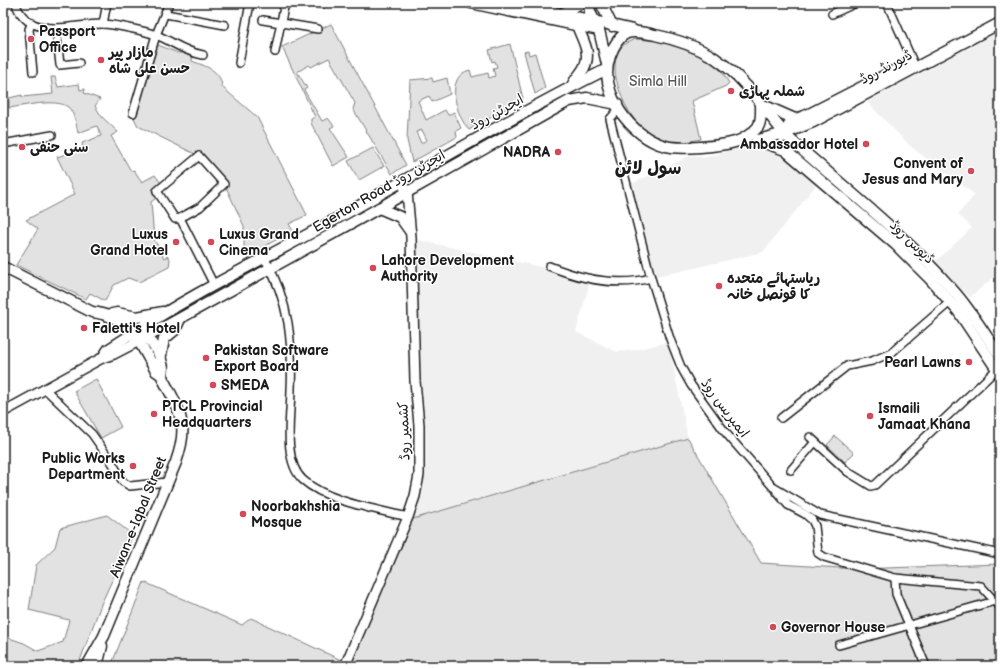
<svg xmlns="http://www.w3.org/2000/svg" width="1003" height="669" font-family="'Balsamiq Sans','Playpen Sans Arabic',sans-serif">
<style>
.built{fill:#f0f0f0}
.green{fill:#e2e2e2;stroke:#7f7f7f;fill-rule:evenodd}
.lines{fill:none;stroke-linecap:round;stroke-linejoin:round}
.minor-casing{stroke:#1c1c1c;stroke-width:10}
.tertiary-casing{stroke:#1c1c1c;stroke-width:12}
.secondary-casing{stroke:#1c1c1c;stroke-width:13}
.minor{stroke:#fff;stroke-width:7}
.tertiary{stroke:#fff;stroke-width:9}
.secondary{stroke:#fff;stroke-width:10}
.poi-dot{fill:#d1495b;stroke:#fff;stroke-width:1.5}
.labels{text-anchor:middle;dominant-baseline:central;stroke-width:3;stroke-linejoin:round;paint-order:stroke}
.poi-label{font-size:14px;font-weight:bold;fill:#1c1c1c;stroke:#fff;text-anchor:start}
.street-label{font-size:14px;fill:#1c1c1c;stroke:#fff}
.park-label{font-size:14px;fill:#575757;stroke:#fff}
.district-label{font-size:18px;font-weight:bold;fill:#1c1c1c;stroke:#fff}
</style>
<rect width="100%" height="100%" fill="#fff"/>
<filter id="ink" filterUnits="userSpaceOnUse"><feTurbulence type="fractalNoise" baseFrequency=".025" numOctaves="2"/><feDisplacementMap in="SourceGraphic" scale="8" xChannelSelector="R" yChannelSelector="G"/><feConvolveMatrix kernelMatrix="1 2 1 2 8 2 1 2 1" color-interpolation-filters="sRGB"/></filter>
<g filter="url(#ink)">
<g class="built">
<path d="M1000,31v241l-30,25 -36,-34 38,-35 -14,-14 17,-19 -65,-49 -43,-44z"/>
<path d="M766,146l12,4 38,35 -53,67 -112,26 -24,-92 60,-29 7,-2 10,3 35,-10z"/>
<path d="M413,239l178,39 -15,54 41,20 18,-2 33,-8 20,96 -275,81z"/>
</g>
<g class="green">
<path d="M331,24l75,141 -14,9 -39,-65 2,-6 -26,-45 -18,9 -2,-2 -12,7 10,16 -3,2 18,31 6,-3 6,8 -4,2 19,29 -16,9 -22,-43v-4l4,-2 -33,-70z"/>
<path d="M635,39l29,2 42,15 16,16 7,11 -3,3 -34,15 9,38c-11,2 -27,6 -37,2 -6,-2 -14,-6 -19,-10 -18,-14 -40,-61 -25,-82 3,-5 10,-8 15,-10z"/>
<path d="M510,44l13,55 -54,31c-13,-14 -25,-54 1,-60l2,7 16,-4 1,5 6,-2 -2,-8 4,-1 -2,-6 -3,1 -3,-12z"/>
<path d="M158,45l20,8h15l-1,8c13,5 29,9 30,26l35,30 50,98 -18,9 4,7 -49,26v-31l-19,-41 -26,-29 -61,-30 -4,-8z"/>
<path d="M528,51l1,4 6,-2 10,35 -10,6 -11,-42z"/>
<path d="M51,77h4l3,10 21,-3 1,6 5,-1 -1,4 16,6 -5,7 7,11 16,15 -7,4 20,35 3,-1 8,12 13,-7 8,11 -3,9 -9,7 3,37 10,19 4,-2 2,3 -1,8 -30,15 -11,-4 -14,7 -9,16 -15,-8 -4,6 -70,-34 22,-36 -12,-9 49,-26 -18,-37 26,-8 -1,-6 19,-7 -4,-10 -19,7c-2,-9 -3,-19 -10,-26 -12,-9 -44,-1 -59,1v-10l13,-3v2l31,-3z"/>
<path d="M432,78l1,4 14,-4 3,16 -18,8 -3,-6 -11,5 8,19 19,-10 3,5 6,-3 7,16 -5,3 1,6 -45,25 -5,-22 3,-60zM422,130l5,10 -6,3 -5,-11z"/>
<path d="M373,148l11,18 -25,14 -11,-19z"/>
<path d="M96,379l25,48 -20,11 -27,-47z"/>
<path d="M835,436l19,17 -9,9 -18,-17z"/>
<path d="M688,438l73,125 96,6 143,-5v102h-650l63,-147z"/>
<path d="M107,515l26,20 -31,67 -24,64h-75v-30l21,7 14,8 25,-9 6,-22 -40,-10 7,-45 19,-18 5,-19z"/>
<path d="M144,582l98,43 9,-7 90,42 -2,6h-228z"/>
</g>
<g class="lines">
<defs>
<g id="minor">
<path d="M16,3c1,8 10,18 17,21 23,9 45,0 69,0 11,0 43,7 54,11 18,7 26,16 47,20"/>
<path d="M316,3l6,1"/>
<path d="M887,3l26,59"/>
<path d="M166,14l59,11"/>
<path d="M832,14l24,-11"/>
<path d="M263,20l55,9"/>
<path d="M32,23l-3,6 4,43"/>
<path d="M103,24l4,-21"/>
<path d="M56,28l4,37 19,-2"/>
<path d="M275,52l9,-45 3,-4"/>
<path d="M239,63l11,-60"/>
<path d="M619,109l-9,10 41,159 19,61 11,28 10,18 34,47 48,55 47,28 180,39"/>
<path d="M133,113l23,-78 13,-32"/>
<path d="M3,144l49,-9"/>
<path d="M180,218l20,-11 24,-23 -25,-28 -42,35 18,28 5,-1 34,67"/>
<path d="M264,257c12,21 20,42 24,66 3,20 4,45 3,66 0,25 -9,72 12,91 25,22 73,29 105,37"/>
<path d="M549,266c32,13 68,21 102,12"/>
<path d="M45,389l47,45 21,30 10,18 7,4 37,-4"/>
<path d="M781,418l66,-52 25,-5 19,-8 59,-51"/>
<path d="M810,437l38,35 23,14 4,-1 122,-116"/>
<path d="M791,470l24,-28"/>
<path d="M777,492l11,13 17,9 7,6 3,6 3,27 6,4 71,21 86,8 19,21"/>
<path d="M895,578l1,16 30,72"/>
<path d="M839,645l156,-44"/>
</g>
<g id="tertiary">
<path d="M102,358l6,-9 25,-16"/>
<path d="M3,412l99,-54 12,-4 25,-13"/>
<path d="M345,666l63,-149 7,-21 4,-21v-50l-4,-44 -4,-144 -4,-45 -6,-10"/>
</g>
<g id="secondary">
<path d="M471,3l128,27"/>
<path d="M516,3l117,27"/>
<path d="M589,3l1,9 9,18 8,34"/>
<path d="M601,3l11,23"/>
<path d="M563,13l18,-10"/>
<path d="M572,86c3,-7 8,-11 12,-18 8,-16 -2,-28 -7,-43"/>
<path d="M761,104c0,8 1,16 -3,23 -5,6 -15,13 -23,15 -14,4 -55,8 -69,4 -35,-8 -69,-55 -56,-90 10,-27 20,-27 45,-21 48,10 75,28 105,67 10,13 20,28 32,39 56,50 117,97 165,154 16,19 29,41 43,61"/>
<path d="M763,105l32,14"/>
<path d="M783,137l8,-16 16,-6 104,-53"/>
<path d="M757,140l28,10 110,94 35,35 28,32 42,63"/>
<path d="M758,140l31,-8 24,-10 187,-99"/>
<path d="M379,208l21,9 10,14"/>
<path d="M3,267l89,45c11,1 20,5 29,9 21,9 37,22 42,46 0,2 -1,6 -1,9 2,7 8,15 11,22 12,25 12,38 3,64l-72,174 -17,30"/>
<path d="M112,314l5,-1 20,4 26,-5"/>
<path d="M133,333c59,-39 123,-70 185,-104 96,-53 190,-111 289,-160"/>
<path d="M136,336l20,35 6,4"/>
<path d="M139,341l240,-133 190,-107 18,-3 30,6"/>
<path d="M160,360l4,-21 11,-9 5,-11"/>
<path d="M97,666l5,-20"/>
</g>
</defs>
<use href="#minor" class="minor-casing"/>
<use href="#tertiary" class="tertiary-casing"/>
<use href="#secondary" class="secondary-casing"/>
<use href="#minor" class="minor"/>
<use href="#tertiary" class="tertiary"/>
<use href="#secondary" class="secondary"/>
</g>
</g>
<g class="poi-dot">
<circle cx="31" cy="39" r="4"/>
<circle cx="101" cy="60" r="4"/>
<circle cx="731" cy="91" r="4"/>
<circle cx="866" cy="144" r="4"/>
<circle cx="22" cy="147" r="4"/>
<circle cx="558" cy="152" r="4"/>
<circle cx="971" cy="171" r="4"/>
<circle cx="176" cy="242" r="4"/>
<circle cx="211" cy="242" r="4"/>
<circle cx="373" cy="268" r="4"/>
<circle cx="719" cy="286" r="4"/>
<circle cx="84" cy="328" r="4"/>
<circle cx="206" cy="358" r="4"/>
<circle cx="969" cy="362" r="4"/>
<circle cx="213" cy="385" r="4"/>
<circle cx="154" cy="414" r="4"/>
<circle cx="870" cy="416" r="4"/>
<circle cx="133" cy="466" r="4"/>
<circle cx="243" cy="514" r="4"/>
<circle cx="773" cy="627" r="4"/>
</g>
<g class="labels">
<g class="poi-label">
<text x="39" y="31">Passport<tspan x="39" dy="16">Office</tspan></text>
<text x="109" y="52">مازار پیر<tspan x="109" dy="16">حسن علی شاہ</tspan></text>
<text x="739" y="91">شملہ پہاڑی</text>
<text x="858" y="144" text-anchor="end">Ambassador Hotel</text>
<text x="30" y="147">سنی حنفی</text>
<text x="550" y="152" text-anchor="end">NADRA</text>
<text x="963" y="163" text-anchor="end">Convent of<tspan x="963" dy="16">Jesus and Mary</tspan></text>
<text x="168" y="234" text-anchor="end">Luxus<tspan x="168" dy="16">Grand Hotel</tspan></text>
<text x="219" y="234">Luxus Grand<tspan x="219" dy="16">Cinema</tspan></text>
<text x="381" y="260">Lahore Development<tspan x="381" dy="16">Authority</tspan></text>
<text x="727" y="278">ریاستہائے متحدہ<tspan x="727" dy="16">کا قونصل خانہ</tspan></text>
<text x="92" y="328">Faletti's Hotel</text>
<text x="214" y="350">Pakistan Software<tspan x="214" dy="16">Export Board</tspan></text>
<text x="961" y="362" text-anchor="end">Pearl Lawns</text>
<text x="221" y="385">SMEDA</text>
<text x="162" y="406">PTCL Provincial<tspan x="162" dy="16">Headquarters</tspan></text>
<text x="878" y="408">Ismaili<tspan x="878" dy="16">Jamaat Khana</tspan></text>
<text x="125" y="458" text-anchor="end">Public Works<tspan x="125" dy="16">Department</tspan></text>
<text x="251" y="506">Noorbakhshia<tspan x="251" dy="16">Mosque</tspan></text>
<text x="781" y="627">Governor House</text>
</g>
<g class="street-label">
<text transform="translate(886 67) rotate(-28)">ڈیورنڈ روڈ</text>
<text transform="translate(497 112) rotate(-29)">ایجرٹن روڈ</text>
<text transform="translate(379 191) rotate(-30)">Egerton Road ایجرٹن روڈ</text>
<text transform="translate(912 242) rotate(44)">ڈیوس روڈ</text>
<text transform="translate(725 408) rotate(53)">ایمپریس روڈ</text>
<text transform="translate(404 431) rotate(-92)">کشمیر روڈ</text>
<text transform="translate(138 517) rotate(-68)">Aiwan-e-Iqbal Street</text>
</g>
<g class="park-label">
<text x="658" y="81">Simla Hill</text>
</g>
<g class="district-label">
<text x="648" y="168">سول لائن</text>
</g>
</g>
<rect width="1003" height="669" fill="none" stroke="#fff" stroke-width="16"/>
<rect x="8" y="8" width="987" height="653" fill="none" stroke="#1c1c1c" stroke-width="1.5" filter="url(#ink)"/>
</svg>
